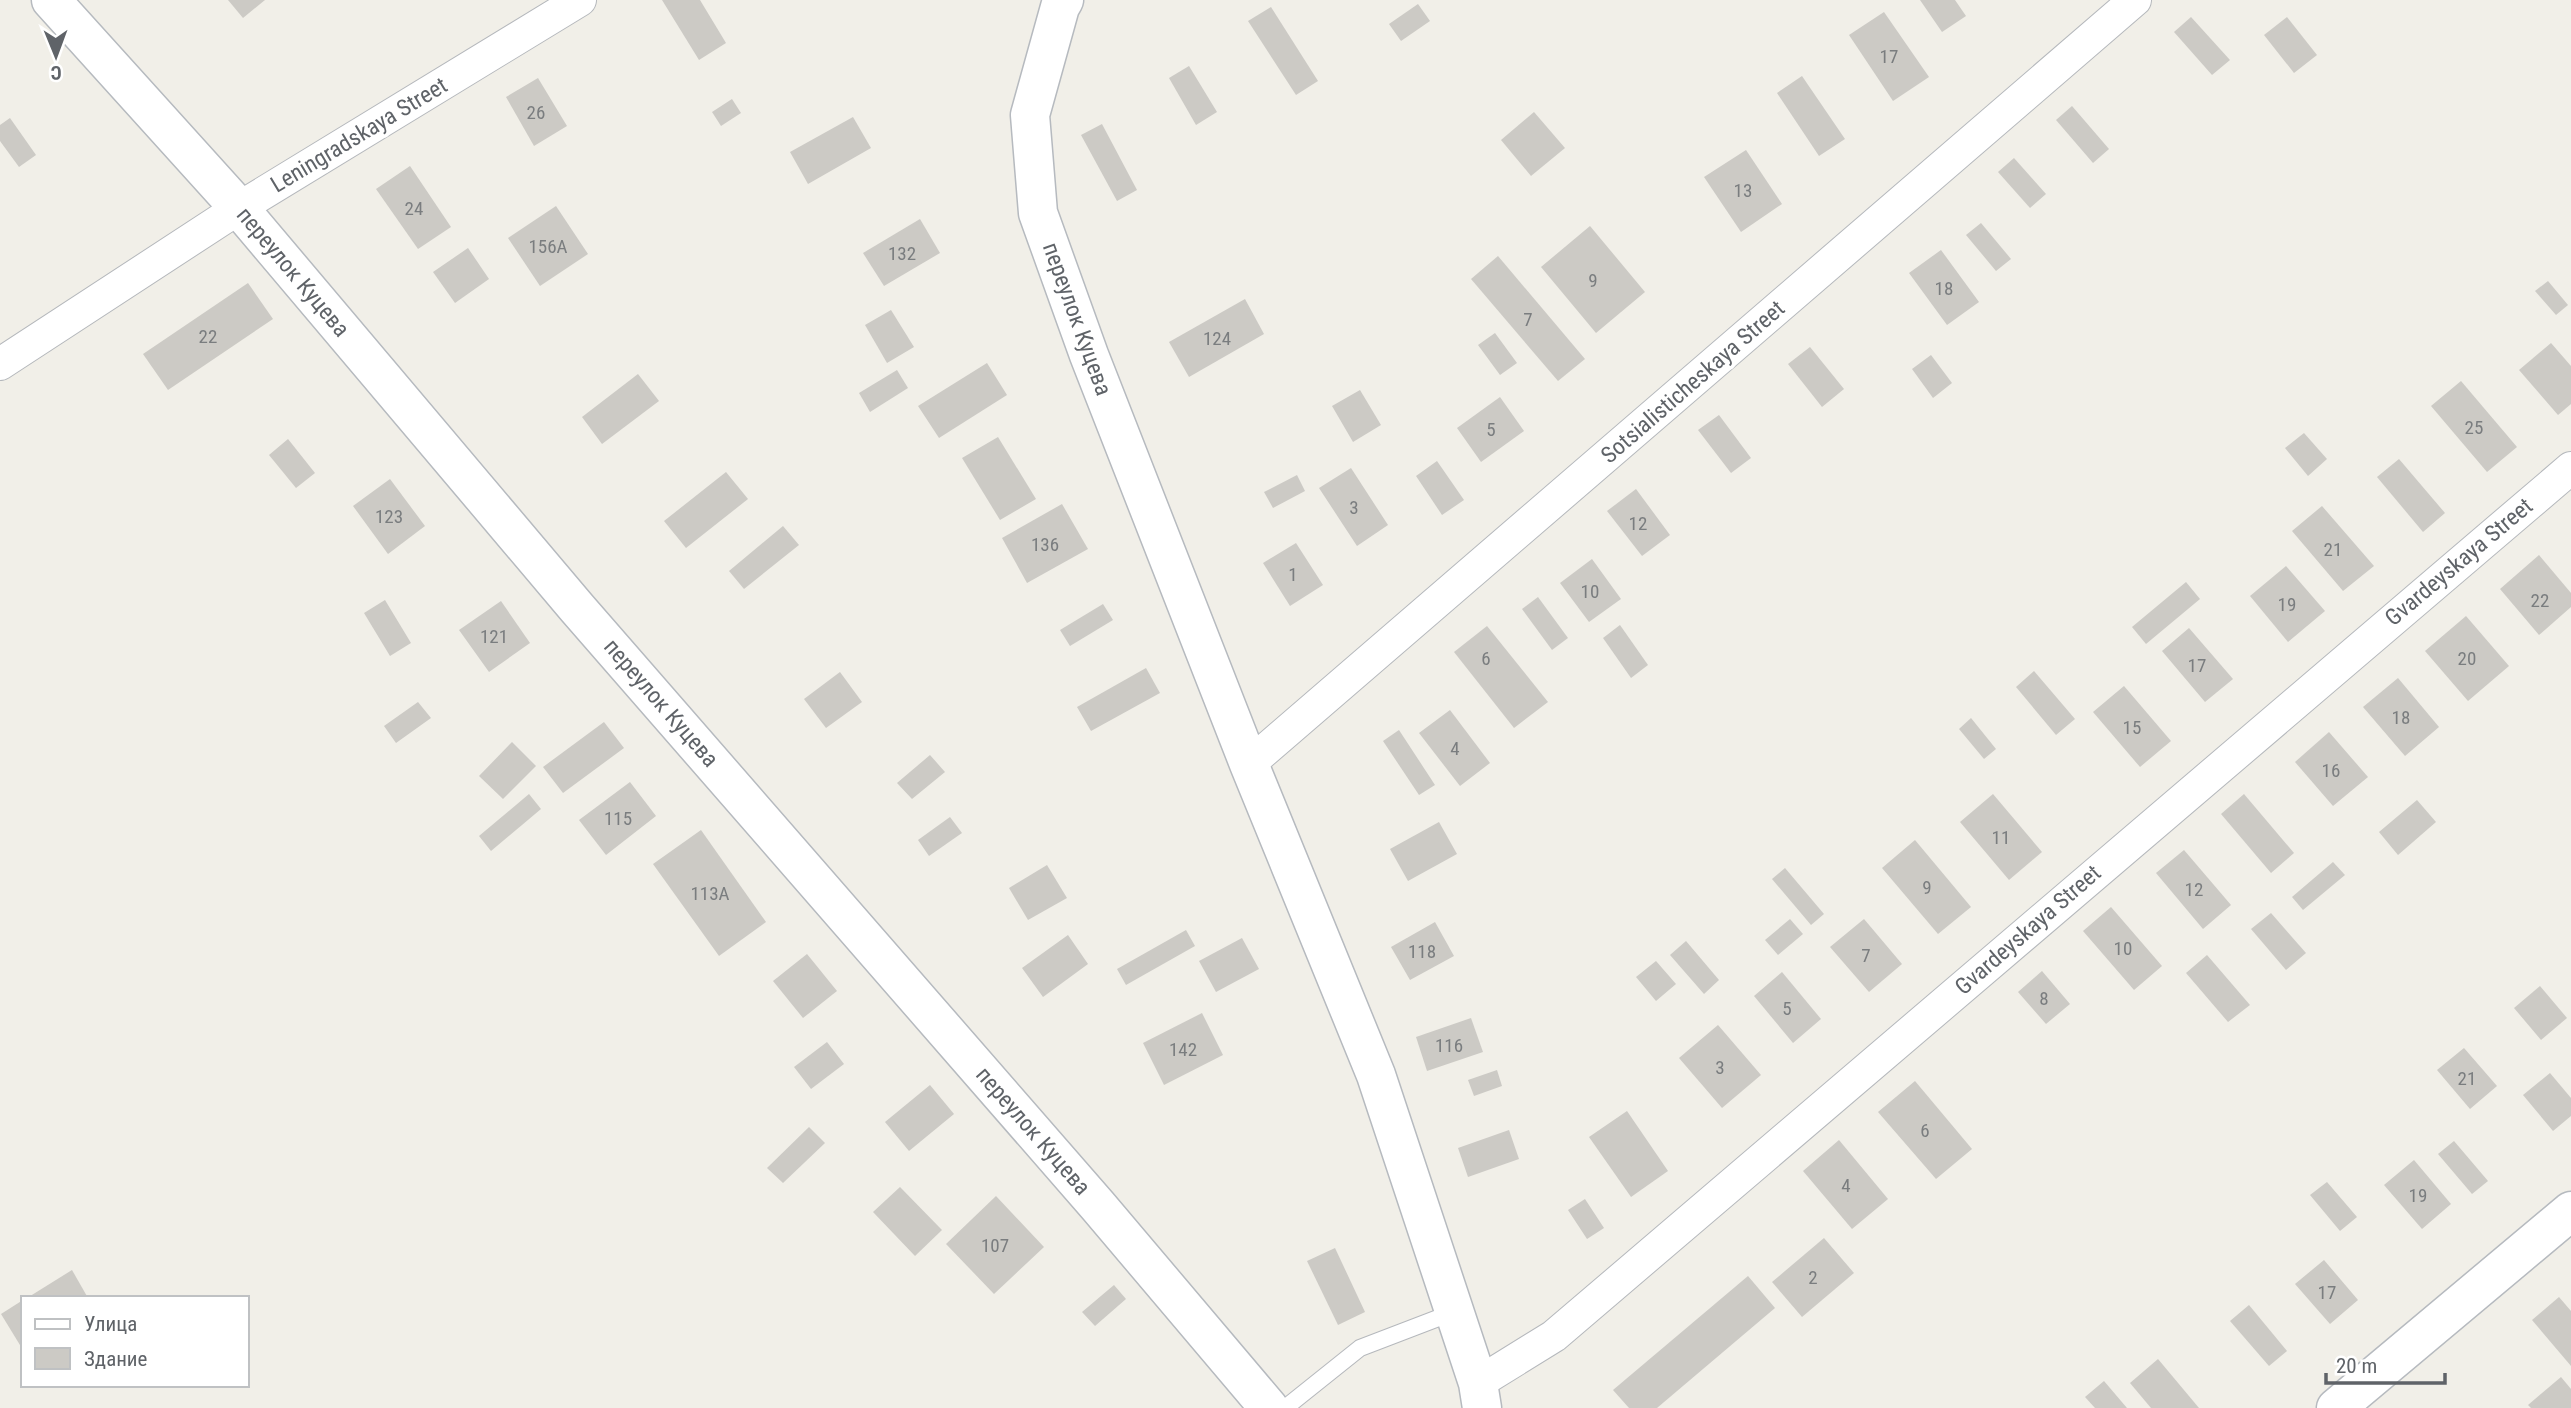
<svg xmlns="http://www.w3.org/2000/svg" width="2571" height="1408" font-family="'Roboto Condensed',sans-serif">
<style>
.building{fill:#cccac5}
.lines{fill:none;stroke-linecap:round;stroke-linejoin:round}
.lane-casing{stroke:#b5b8bc;stroke-width:18}
.street-casing{stroke:#b5b8bc;stroke-width:34}
.secondary-casing{stroke:#b6babf;stroke-width:41}
.lane{stroke:#fff;stroke-width:16}
.street{stroke:#fff;stroke-width:32}
.secondary{stroke:#fff;stroke-width:38}
.labels{text-anchor:middle;dominant-baseline:central;stroke-width:7;stroke-linejoin:round;paint-order:stroke}
.number-label{font-size:19px;fill:#7a7d7f}
.street-label{font-size:23px;fill:#5f6368;stroke:#fff}
</style>
<rect width="100%" height="100%" fill="#f1efe8"/>
<g class="building">
<path d="M228,0h37l-22,18z"/>
<path d="M662,0h38l26,43 -27,17z"/>
<path d="M1920,0h35l11,16 -24,16z"/>
<path d="M1418,4l12,17 -29,20 -12,-17z"/>
<path d="M1271,7l47,74 -22,14 -48,-74z"/>
<path d="M1884,12l45,65 -36,24 -44,-66z"/>
<path d="M2191,17l39,43 -18,15 -38,-43z"/>
<path d="M2287,17l30,38 -23,18 -30,-38z"/>
<path d="M1189,66l28,46 -21,13 -27,-47z"/>
<path d="M1802,76l43,63 -26,17 -42,-63z"/>
<path d="M538,78l29,48 -33,20 -28,-49z"/>
<path d="M732,99l9,14 -20,13 -9,-14z"/>
<path d="M2072,106l37,43 -16,14 -37,-43z"/>
<path d="M1534,112l31,36 -34,28 -30,-36z"/>
<path d="M853,117l18,31 -63,36 -18,-32z"/>
<path d="M10,118l26,37 -17,12 -19,-26v-16z"/>
<path d="M1102,124l35,66 -20,11 -36,-66z"/>
<path d="M1746,150l36,54 -41,28 -37,-55z"/>
<path d="M2014,158l32,36 -16,14 -32,-36z"/>
<path d="M410,166l41,61 -33,22 -42,-60z"/>
<path d="M556,206l32,48 -48,32 -32,-48z"/>
<path d="M920,219l20,34 -56,33 -21,-33z"/>
<path d="M1981,223l30,36 -15,12 -30,-36z"/>
<path d="M1590,226l55,66 -49,41 -55,-66z"/>
<path d="M468,248l21,31 -34,24 -22,-31z"/>
<path d="M1941,250l38,52 -32,23 -38,-52z"/>
<path d="M1498,256l87,103 -27,22 -87,-102z"/>
<path d="M2548,281l20,24 -12,10 -21,-24z"/>
<path d="M248,283l25,36 -105,71 -25,-36z"/>
<path d="M1245,299l19,35 -75,43 -20,-35z"/>
<path d="M891,310l23,37 -27,16 -22,-38z"/>
<path d="M1495,333l22,30 -17,12 -22,-30z"/>
<path d="M2551,343l20,23v38l-13,11 -39,-45z"/>
<path d="M1810,347l34,42 -22,18 -34,-43z"/>
<path d="M1931,355l21,28 -19,15 -21,-29z"/>
<path d="M987,363l20,32 -68,43 -21,-32z"/>
<path d="M897,370l11,18 -38,24 -11,-19z"/>
<path d="M638,374l21,27 -57,43 -20,-27z"/>
<path d="M2461,381l56,66 -30,25 -56,-66z"/>
<path d="M1360,390l21,35 -28,17 -21,-36z"/>
<path d="M1500,397l24,34 -43,31 -24,-34z"/>
<path d="M1719,415l32,43 -20,15 -33,-43z"/>
<path d="M2304,433l23,26 -19,17 -23,-28z"/>
<path d="M998,437l38,62 -36,21 -38,-62z"/>
<path d="M288,439l27,34 -19,15 -27,-33z"/>
<path d="M2399,459l46,54 -22,19 -46,-55z"/>
<path d="M1437,461l27,39 -22,15 -26,-39z"/>
<path d="M1351,468l37,57 -31,21 -38,-58z"/>
<path d="M726,472l22,27 -62,49 -22,-27z"/>
<path d="M1297,475l8,16 -32,17 -9,-16z"/>
<path d="M390,479l35,47 -37,28 -35,-48z"/>
<path d="M1636,489l34,46 -28,21 -35,-45z"/>
<path d="M1062,504l26,45 -61,34 -25,-45z"/>
<path d="M2322,506l52,60 -31,25 -51,-60z"/>
<path d="M783,526l16,19 -55,44 -15,-18z"/>
<path d="M1296,543l27,42 -33,21 -27,-43z"/>
<path d="M2539,555l32,38v14l-32,28 -39,-46z"/>
<path d="M1592,559l29,40 -32,23 -29,-39z"/>
<path d="M2286,566l39,45 -37,31 -38,-46z"/>
<path d="M2186,582l14,17 -54,45 -14,-17z"/>
<path d="M1538,597l30,41 -16,12 -30,-41z"/>
<path d="M385,600l26,43 -21,13 -26,-43z"/>
<path d="M501,601l29,42 -41,29 -30,-42z"/>
<path d="M1103,604l10,16 -43,26 -10,-16z"/>
<path d="M2466,616l43,50 -41,35 -43,-50z"/>
<path d="M1620,625l28,40 -17,13 -28,-40z"/>
<path d="M1487,626l61,76 -34,26 -60,-76z"/>
<path d="M2189,628l44,51 -28,23 -43,-51z"/>
<path d="M1146,668l14,25 -69,38 -14,-24z"/>
<path d="M2034,671l41,48 -19,16 -40,-48z"/>
<path d="M840,672l22,30 -36,26 -22,-29z"/>
<path d="M2398,678l41,49 -34,29 -42,-49z"/>
<path d="M2124,686l47,55 -31,26 -47,-55z"/>
<path d="M418,702l13,16 -35,25 -12,-17z"/>
<path d="M1450,710l40,53 -30,23 -41,-53z"/>
<path d="M1971,718l25,31 -12,10 -25,-30z"/>
<path d="M604,722l20,26 -61,45 -20,-26z"/>
<path d="M1399,730l36,55 -16,10 -36,-54z"/>
<path d="M2329,732l39,45 -35,29 -38,-44z"/>
<path d="M512,742l24,24 -33,33 -24,-23z"/>
<path d="M930,755l15,17 -33,27 -15,-16z"/>
<path d="M630,782l26,34 -50,39 -27,-35z"/>
<path d="M529,794l12,15 -50,42 -12,-15z"/>
<path d="M1993,794l49,58 -33,28 -49,-58z"/>
<path d="M2244,794l50,59 -23,20 -50,-59z"/>
<path d="M2417,800l19,22 -38,33 -19,-23z"/>
<path d="M950,817l12,16 -33,23 -11,-16z"/>
<path d="M1439,822l18,32 -49,27 -18,-32z"/>
<path d="M701,830l65,92 -47,34 -66,-92z"/>
<path d="M1915,840l56,67 -33,27 -56,-66z"/>
<path d="M2184,850l47,55 -28,24 -47,-56z"/>
<path d="M2333,862l12,13 -42,35 -11,-13z"/>
<path d="M1047,865l20,33 -39,22 -19,-32z"/>
<path d="M1785,868l39,46 -13,11 -39,-46z"/>
<path d="M2111,907l51,59 -28,24 -51,-59z"/>
<path d="M2271,913l35,40 -20,17 -35,-41z"/>
<path d="M1790,919l13,15 -25,21 -13,-15z"/>
<path d="M1864,919l38,45 -33,28 -39,-45z"/>
<path d="M1435,922l19,34 -44,24 -19,-33z"/>
<path d="M1186,930l9,16 -69,39 -9,-16z"/>
<path d="M1068,935l20,29 -45,33 -21,-29z"/>
<path d="M1242,938l17,31 -43,23 -17,-31z"/>
<path d="M1686,941l33,39 -15,14 -34,-39z"/>
<path d="M807,954l30,37 -34,27 -30,-37z"/>
<path d="M2207,955l43,50 -22,17 -42,-49z"/>
<path d="M1656,961l20,23 -20,17 -20,-24z"/>
<path d="M2042,971l28,33 -24,20 -28,-32z"/>
<path d="M1782,972l39,47 -28,24 -39,-47z"/>
<path d="M2540,986l27,32 -26,22 -27,-32z"/>
<path d="M1202,1013l21,42 -59,30 -21,-42z"/>
<path d="M1471,1018l12,34 -56,19 -11,-34z"/>
<path d="M1718,1025l43,50 -39,33 -43,-50z"/>
<path d="M827,1042l17,22 -33,25 -17,-22z"/>
<path d="M2464,1048l33,38 -27,23 -33,-39z"/>
<path d="M1497,1070l5,16 -28,10 -6,-16z"/>
<path d="M2550,1073l21,25v18l-18,15 -30,-36z"/>
<path d="M1915,1081l57,68 -36,30 -58,-67z"/>
<path d="M930,1085l24,29 -45,37 -24,-29z"/>
<path d="M1627,1111l41,60 -37,26 -42,-60z"/>
<path d="M809,1127l16,16 -42,40 -16,-15z"/>
<path d="M1509,1130l10,29 -51,18 -10,-29z"/>
<path d="M1839,1140l49,59 -36,30 -49,-58z"/>
<path d="M2454,1141l34,40 -16,13 -34,-40z"/>
<path d="M2414,1160l37,44 -29,25 -38,-44z"/>
<path d="M2327,1182l30,35 -17,14 -30,-36z"/>
<path d="M900,1187l42,43 -27,26 -42,-44z"/>
<path d="M996,1196l48,51 -50,47 -48,-50z"/>
<path d="M1585,1199l19,29 -17,11 -19,-29z"/>
<path d="M1824,1238l30,35 -52,44 -30,-35z"/>
<path d="M1335,1248l30,64 -27,13 -31,-64z"/>
<path d="M2324,1260l34,40 -28,24 -35,-40z"/>
<path d="M72,1270l16,28h-61z"/>
<path d="M1748,1276l27,32 -118,100h-28l-16,-18z"/>
<path d="M1114,1285l12,14 -31,27 -13,-14z"/>
<path d="M2559,1297l12,14v55l-39,-46z"/>
<path d="M23,1300v50l-22,-36z"/>
<path d="M2249,1305l38,46 -18,15 -39,-45z"/>
<path d="M2158,1359l41,49h-48l-21,-25z"/>
<path d="M2561,1377l10,12v19h-40l-3,-3z"/>
<path d="M2104,1381l23,27h-32l-10,-11z"/>
</g>
<g class="lines">
<defs>
<path id="lane" d="M1285,1408l75,-60 94,-36"/>
<g id="street">
<path d="M0,364l239,-156 341,-208"/>
<path d="M1249,764l886,-764"/>
<path d="M1478,1383l76,-47 1017,-868"/>
</g>
<g id="secondary">
<path d="M51,0l188,208 338,400 521,598 171,202"/>
<path d="M1064,0l-4,7 -30,108 8,98 51,142 160,409 127,311 102,308 4,25"/>
<path d="M2336,1408l235,-197"/>
</g>
</defs>
<use href="#lane" class="lane-casing"/>
<use href="#street" class="street-casing"/>
<use href="#secondary" class="secondary-casing"/>
<use href="#lane" class="lane"/>
<use href="#street" class="street"/>
<use href="#secondary" class="secondary"/>
</g>
<g class="labels">
<g class="number-label">
<text x="1889" y="56">17</text>
<text x="536" y="112">26</text>
<text x="1743" y="190">13</text>
<text x="414" y="208">24</text>
<text x="548" y="246">156А</text>
<text x="902" y="253">132</text>
<text x="1593" y="280">9</text>
<text x="1944" y="288">18</text>
<text x="1528" y="319">7</text>
<text x="208" y="336">22</text>
<text x="1217" y="338">124</text>
<text x="2474" y="427">25</text>
<text x="1491" y="429">5</text>
<text x="1354" y="507">3</text>
<text x="389" y="516">123</text>
<text x="1638" y="523">12</text>
<text x="1045" y="544">136</text>
<text x="2333" y="549">21</text>
<text x="1293" y="574">1</text>
<text x="1590" y="591">10</text>
<text x="2540" y="600">22</text>
<text x="2287" y="604">19</text>
<text x="494" y="636">121</text>
<text x="1486" y="658">6</text>
<text x="2467" y="658">20</text>
<text x="2197" y="665">17</text>
<text x="2401" y="717">18</text>
<text x="2132" y="727">15</text>
<text x="1455" y="748">4</text>
<text x="2331" y="770">16</text>
<text x="618" y="818">115</text>
<text x="2001" y="837">11</text>
<text x="1927" y="887">9</text>
<text x="2194" y="889">12</text>
<text x="710" y="893">113А</text>
<text x="2123" y="948">10</text>
<text x="1422" y="951">118</text>
<text x="1866" y="955">7</text>
<text x="2044" y="998">8</text>
<text x="1787" y="1008">5</text>
<text x="1449" y="1045">116</text>
<text x="1183" y="1049">142</text>
<text x="1720" y="1067">3</text>
<text x="2467" y="1078">21</text>
<text x="1925" y="1130">6</text>
<text x="1846" y="1185">4</text>
<text x="2418" y="1195">19</text>
<text x="995" y="1245">107</text>
<text x="1813" y="1277">2</text>
<text x="2327" y="1292">17</text>
</g>
<g class="street-label">
<text transform="translate(359 135) rotate(-31)">Leningradskaya Street</text>
<text transform="translate(293 272) rotate(50)">переулок Куцева</text>
<text transform="translate(1077 319) rotate(70)">переулок Куцева</text>
<text transform="translate(1693 382) rotate(-41)">Sotsialisticheskaya Street</text>
<text transform="translate(2459 562) rotate(-40)">Gvardeyskaya Street</text>
<text transform="translate(661 703) rotate(49)">переулок Куцева</text>
<text transform="translate(2028 930) rotate(-41)">Gvardeyskaya Street</text>
<text transform="translate(1033 1131) rotate(49)">переулок Куцева</text>
</g>
</g>
<rect x="21" y="1296" width="228" height="91" fill="#ffffff" stroke="#bfc1c3" stroke-width="2"/>
<rect x="35" y="1319" width="35" height="10" fill="#ffffff" stroke="#bfc1c3" stroke-width="2"/>
<text x="84" y="1331" font-size="21" fill="#5f6368">Улица</text>
<rect x="35" y="1348" width="35" height="21" fill="#cccac5" stroke="#bfc1c3" stroke-width="2"/>
<text x="84" y="1366" font-size="21" fill="#5f6368">Здание</text>
<g transform="translate(56 56) rotate(179)" stroke="#ffffff" stroke-width="5" paint-order="stroke">
<path d="M0-5L12 26L0 18L-12 26Z" fill="#5f6368"/>
<text y="-10" font-size="19" font-weight="bold" text-anchor="middle" fill="#5f6368">С</text>
</g>
<path d="M2326 1373v10h119v-10" fill="none" stroke="#5f6368" stroke-width="3.5"/>
<text x="2336" y="1373" font-size="21" fill="#5f6368" stroke="#ffffff" stroke-width="5" paint-order="stroke">20 m</text>
</svg>
